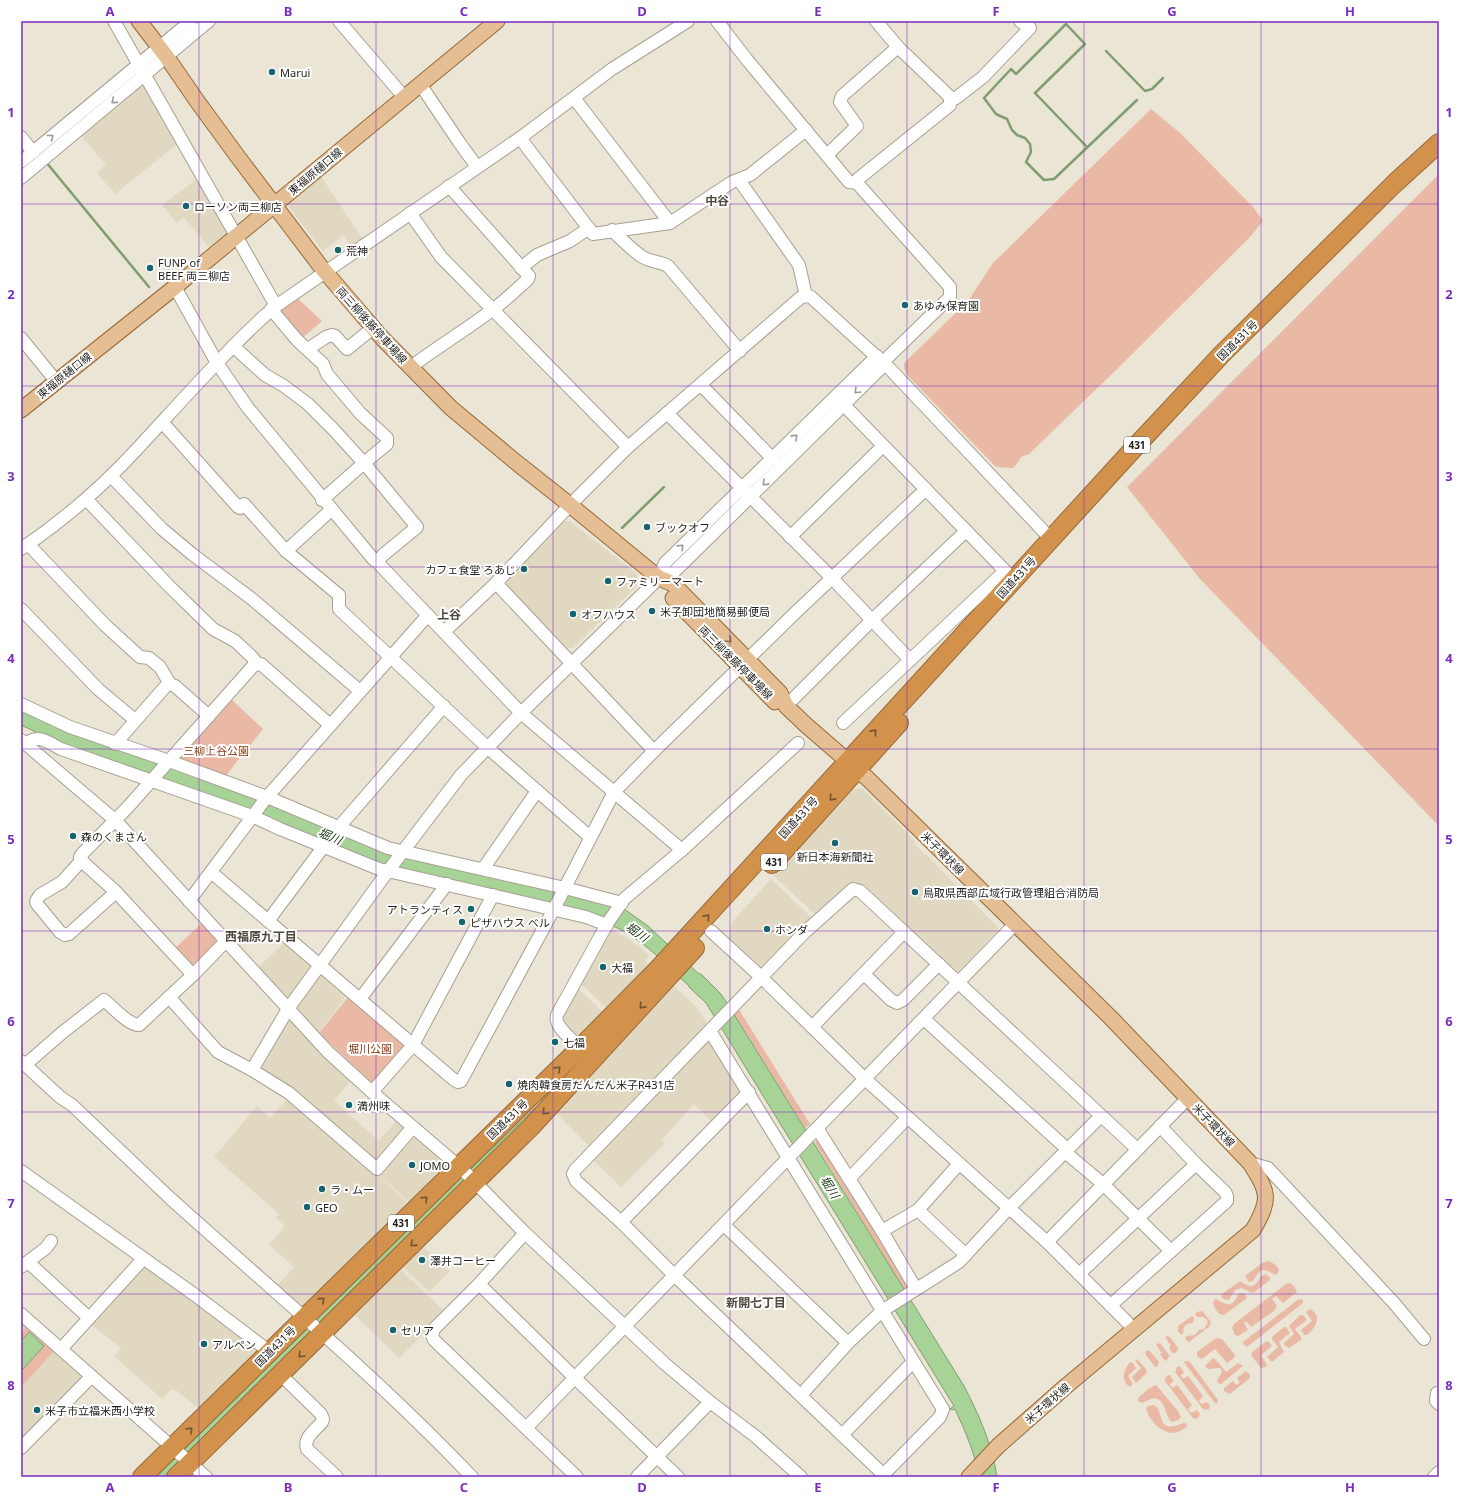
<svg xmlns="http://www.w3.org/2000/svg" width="1460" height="1498" font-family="'Noto Sans','Noto Sans JP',sans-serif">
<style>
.built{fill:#e1d8c2}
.green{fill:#eab9a5}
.water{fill:#a8d397;stroke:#809d71}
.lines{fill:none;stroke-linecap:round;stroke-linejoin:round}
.stream{stroke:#809d71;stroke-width:2.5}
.river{stroke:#a8d397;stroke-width:15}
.minor-casing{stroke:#a6a091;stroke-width:14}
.major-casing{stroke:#956a3a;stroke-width:17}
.highway-casing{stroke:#956a3a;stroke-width:20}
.minor{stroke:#fff;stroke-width:12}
.major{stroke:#e5be93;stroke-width:15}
.highway{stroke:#d3924b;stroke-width:18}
.oneway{stroke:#9b9a98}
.oneway2{stroke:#836e56}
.oneway3{stroke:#715330}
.grid{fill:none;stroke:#7b2cbf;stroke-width:1;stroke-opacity:0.55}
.poi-dot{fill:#18646e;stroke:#fff;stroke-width:1.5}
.labels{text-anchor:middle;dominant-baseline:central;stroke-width:4;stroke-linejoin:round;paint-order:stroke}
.shield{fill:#fff;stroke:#64625e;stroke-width:1}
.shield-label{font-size:10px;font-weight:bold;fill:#211f19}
.poi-label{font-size:11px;fill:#211f19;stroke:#fff;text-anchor:start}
.street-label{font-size:11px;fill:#211f19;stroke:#fff}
.park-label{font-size:11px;fill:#8d3a13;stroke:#fff}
.neighbourhood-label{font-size:12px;font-weight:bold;fill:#4e493c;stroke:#fff}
.water-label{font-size:12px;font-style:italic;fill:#18340b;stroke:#fff}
.neatline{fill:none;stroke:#7b2cbf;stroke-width:1.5}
.grid-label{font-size:13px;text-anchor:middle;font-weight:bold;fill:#7b2cbf}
</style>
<rect width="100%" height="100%" fill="#ebe5d5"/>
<g class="built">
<path d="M142,81l35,63 -62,50 -18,-21 9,-8 -27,-32z"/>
<path d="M320,175l44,66 -10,8 -11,-14 -20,16 -35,-45 1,-5z"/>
<path d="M199,177l30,57 -19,15 -26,-32 -8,6 -14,-18z"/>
<path d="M563,521h7l67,53v12l-64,62h-7l-59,-61v-8z"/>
<path d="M853,789h10l52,52v3l9,10h2l33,35 39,38v3l-39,42h-7l-97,-91 -38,35 -43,-40z"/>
<path d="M771,879l42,40 -49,50h-6l-29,-29 3,-18z"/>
<path d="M610,928l20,12 19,15 -4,6 4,5 -42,42 -28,-26z"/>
<path d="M287,941l24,21 1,5 -22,30h-5l-27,-30z"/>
<path d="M325,974l23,20 -30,39 -20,-22v-5l22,-31z"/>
<path d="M674,986l22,21 13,19 -118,122 -34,-34z"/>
<path d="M576,987l27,25 -22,21 -7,3 -13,-13 -1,-6z"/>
<path d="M290,1020l27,29 33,32 -16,20 45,40 17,-20 8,6v6l-25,28 -5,1 -113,-90 -2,-6 27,-45z"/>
<path d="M706,1041h6l29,48v6l-28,28 -19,-19 -32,36 3,3 -44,44 -30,-29z"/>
<path d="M288,1098l90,77 30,28 -107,105 -26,-20 19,-21 -25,-22 16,-19 -9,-8 3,-4 -65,-57 43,-51 13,12z"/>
<path d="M411,1138h4l24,19 -2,17 -28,28 -30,-27z"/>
<path d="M424,1247l26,24 -21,21 -26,-25z"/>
<path d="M143,1263l118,85 -62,61 -23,-19 -1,1 -3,-2 -10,10 -48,-43 7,-8 -33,-26z"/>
<path d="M401,1270l44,42 -46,46 -44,-43z"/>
<path d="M21,1318l65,58 -65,68z"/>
</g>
<g class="green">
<path d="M1151,109l29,24 74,75 9,13 -13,16 -136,135 -86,83c-9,0 -9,8 -15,13l-17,-1 -88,-91 -4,-8v-5l64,-62 25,-38z"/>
<path d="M1439,174v652l-239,-247 -73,-92z"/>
<path d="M295,296l27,25 -22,19 -25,-28z"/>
<path d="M230,698l33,31 -39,49 -47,-20z"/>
<path d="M202,923l15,17v5l-21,23 -6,-1 -16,-18z"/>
<path d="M349,996l55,47v5l-29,34h-4l-52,-49z"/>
<path d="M738,1008l72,116 -5,4 -72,-116z"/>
<path d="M541,1094v7l-62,59 -3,-3z"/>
<path d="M816,1141h4l88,142v6l-3,2 -90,-148z"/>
<path d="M1268,1261c5,2 9,4 11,9l-2,4 -2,1c-13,-8 -14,-7 -22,6l-4,1 -4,-6 17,-13z"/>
<path d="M1266,1274l4,4v2l-17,13 -12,-5 -6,2 -6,10 -6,-1 -2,-3 1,-2 18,-13c11,8 15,7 21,-5z"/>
<path d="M1290,1283l4,3 3,6 -14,11 -7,-7 -4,3 5,7 -3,5 -23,16 -5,-6 -2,2 4,7 -10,6 -3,-1 -3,-7 2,-4 52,-40z"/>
<path d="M1242,1293l3,1 2,4 -23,17c-6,0 -9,-6 -11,-12l2,-4h1c12,6 16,10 22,-5z"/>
<path d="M1299,1299l4,1v3l-56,44 -4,-3v-2z"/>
<path d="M1310,1309c13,8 6,18 -3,26h-3l-3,-5 11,-9 -6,-9z"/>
<path d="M1202,1311l9,11 -1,4 -21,16h-1l-3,-4 2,-2 8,-1 4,-5 5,-1 4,-7c-2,-5 -6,-6 -11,-5l-2,-3 2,-2z"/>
<path d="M1300,1315h3l4,5 -12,9 6,8v3l-12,8 -5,-3v-2l10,-9 -5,-8z"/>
<path d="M1192,1316l2,2 -1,5h-2l-6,2 -2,5 1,2 -3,3 -3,-4v-5z"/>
<path d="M28,1325l27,25 -32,35 -2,-1v-52z"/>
<path d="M1284,1327h2l4,6 -11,9 5,10 -12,10 -5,-5 11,-10 -6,-8v-2z"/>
<path d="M305,1329h2l-118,115 -3,-3z"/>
<path d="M1167,1336l3,1 8,11v2l-3,3h-3l-3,-6 2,-1 -6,-9z"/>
<path d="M1216,1338l6,1 13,16 -1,3 -7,5 -12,-14 -13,10 -4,-2 -1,-2v-3z"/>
<path d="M1267,1341l2,1 3,4 -11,9 6,10 -2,2 -4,1 -10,-13 1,-3z"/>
<path d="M1159,1343l2,1 8,11v2l-3,4 -2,-1 -4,-6 2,-1 -6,-8z"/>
<path d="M1149,1350l10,12 -2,5h-2l-10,-13 1,-3z"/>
<path d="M1213,1358l3,2 10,12 12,-9 5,3 -22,18h-2l-2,-3 5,-10 -2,-3 -12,1 -3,-3z"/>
<path d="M1137,1359l9,10 1,4 -11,10 -4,-6 9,-9 -6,-7z"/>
<path d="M1186,1361l4,1 28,38 -1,4 -3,-2 -28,-37 -2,-3z"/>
<path d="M1130,1362l3,1 3,5 -8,8 5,8 -3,3c-10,-7 -6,-17 0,-25z"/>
<path d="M1180,1366l4,7 -3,2 2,4 5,-3 15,20 -4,5 3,3 5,-2 3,4 -1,3 -3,1 -3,-1 -28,-37 2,-5z"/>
<path d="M1246,1371l4,4v3l-20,16 -6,-3v-3l9,-7 3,4 4,-2 -3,-5z"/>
<path d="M1168,1375h2l3,5v2l-3,2 2,4 5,-3 1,1 14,19 -4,4 3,4 6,-3 3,4 -2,4 -3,1 -2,-1 -28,-37v-3z"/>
<path d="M1156,1385l22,26 3,6 -3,3 -6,2c-8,-6 -6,-27 -21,-23 -3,1 -6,3 -9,4l-4,-2v-3l10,-9z"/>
<path d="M1154,1405c12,7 0,30 30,18l3,1v2c-15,16 -35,1 -41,-17l2,-3z"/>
</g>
<g class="water">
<path d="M21,709l232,88 136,57 228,50 31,22 51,48h2l19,19 7,10 237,383c15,29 28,58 33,91h-18c-4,-24 -14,-46 -24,-68l-3,1 -2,-1 4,-3 -248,-403 -17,-16v-1c-23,-21 -47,-48 -76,-60l-210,-54 -342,-128 -40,-19z"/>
<path d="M575,1066l-37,43 -360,354 -15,14h-7l303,-297 78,-74 5,-5v-8h1l2,5z"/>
<path d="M29,1332l15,14 -21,23 -2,-2v-26z"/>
</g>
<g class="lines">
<g class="stream">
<path d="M1106,51l39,40 7,-2 11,-11"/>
<path d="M1087,147l-52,-54 50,-49 -19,-20 -50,50 -5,-5 -27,29 12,16 11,5 5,11 5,5 8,3 5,6 1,8 -5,10 18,18 10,-1 83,-79"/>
<path d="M46,162l103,125"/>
<path d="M622,528l42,-41"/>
</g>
<path class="river" d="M21,169l60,-48"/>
<defs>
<g id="minor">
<path d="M114,21l162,285"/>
<path d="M339,21l65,76"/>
<path d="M717,21l31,40 101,121 8,1"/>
<path d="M876,21l22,26 52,50v8l-92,74 -1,4 93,104v10l-67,65"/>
<path d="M420,84l39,58 18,25"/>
<path d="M574,98l96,125"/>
<path d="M951,100l5,-2 27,-21 47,-49 -10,-7"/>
<path d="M21,137l12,15"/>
<path d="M520,138l73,96 77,-11 62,-41 18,-7 56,-45"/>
<path d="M827,155l30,-29 -17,-24 2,-6 56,-49"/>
<path d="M21,162l170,-141"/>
<path d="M21,178l188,-157"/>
<path d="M739,180l60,85 7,31"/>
<path d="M410,213l31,44 187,190"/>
<path d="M612,230c9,9 19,19 29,26 8,6 18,5 27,10l72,85"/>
<path d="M521,268l16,-13 33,-14 19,-13"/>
<path d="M175,287l42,76 31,45 126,152 4,1"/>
<path d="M271,309l26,31 26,24 4,10 33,39 27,25v6l-23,19 53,64 -34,28 -5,6 2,4 141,148 161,137 -58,49 -17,25 -50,91c-4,11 16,25 23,33"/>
<path d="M21,338l35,43"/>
<path d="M233,346l32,29 19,11 24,18 25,25 31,34 -42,37"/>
<path d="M308,349l18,-12 6,-2 3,1 12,13 26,-21"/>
<path d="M411,367c26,-20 55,-37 81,-57 13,-9 24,-20 36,-31l1,-3 -80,-90"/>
<path d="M701,385l72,74"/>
<path d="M839,400l174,179"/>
<path d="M667,413l165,165 78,82"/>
<path d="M162,422l76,85 2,1 4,-4 42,47"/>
<path d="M111,476l51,53 30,25 60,45 108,92"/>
<path d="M86,499l82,86 45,44 22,12 18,17 4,6"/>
<path d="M331,510l-45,41 53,44v14l148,138 103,90"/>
<path d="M790,537l93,-91"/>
<path d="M28,544l77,81 35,32 9,1 11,9 10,17"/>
<path d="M21,549c43,-29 82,-63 117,-101 27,-29 52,-57 79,-85 19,-20 38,-40 59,-57l244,-168 92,-69 76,-48"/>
<path d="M659,578l15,-6 211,-208"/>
<path d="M496,583l158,168"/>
<path d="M21,609l77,80 37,31"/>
<path d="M444,632l52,-49 74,-78 58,-58 172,-149 6,-2 5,1 79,72 160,169"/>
<path d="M21,704l49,23 99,34 98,36 121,51 177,40 57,15"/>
<path d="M786,706l86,-86 94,-89"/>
<path d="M843,723l162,-152"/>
<path d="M21,740l95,81 212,231 44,40 90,77 63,64 139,130 46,39 45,34 46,41"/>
<path d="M26,744c12,-11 23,-1 35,5l191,67 28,13 99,40 207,48 21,8"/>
<path d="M115,744l50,-57 5,-3 5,2 34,30"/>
<path d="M339,827l105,-121"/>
<path d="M682,850l116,-107"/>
<path d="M81,861l-19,21 -22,13 -4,6 1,3 23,28 5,3 4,-1 47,-42"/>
<path d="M483,869l54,-78"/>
<path d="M211,872l242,207 5,3 3,-1 94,-174 59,-115 40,-41 141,-138 131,-124"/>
<path d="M189,901l78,-104 161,-182"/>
<path d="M268,921l56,-75"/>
<path d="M711,931l50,46 104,102 182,163 88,88"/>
<path d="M864,974l27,26 6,3 6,-3 36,-36"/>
<path d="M193,975l-77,-83 -31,-28 -5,-7 2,-3 46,-47 126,-142 7,-1 69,61"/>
<path d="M169,997l49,55 34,18 37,23 88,76 36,-42"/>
<path d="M360,999l87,-115"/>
<path d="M924,1019l143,130"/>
<path d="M812,1027l92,-95"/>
<path d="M710,1031l231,375 2,3 -3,8 -59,60"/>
<path d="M21,1061l39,36 12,8c33,31 66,63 99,94 101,91 207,179 301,278"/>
<path d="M25,1065l38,-33 41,-32c9,7 24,25 35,25l55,-51 32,-33"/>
<path d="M252,1070l36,-61 100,-138 73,-96 60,-62 138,-135 6,-15 212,-207"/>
<path d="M372,1092l41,-47 80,-150"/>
<path d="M817,1128l65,103 34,58"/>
<path d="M1065,1152l38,32 68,67"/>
<path d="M1250,1163l18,5 126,135 30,36"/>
<path d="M21,1171l174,124 75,57"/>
<path d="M849,1179l58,-61"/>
<path d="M918,1210l48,45"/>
<path d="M621,1222l128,-130"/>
<path d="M724,1225l124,118"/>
<path d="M882,1231l36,-21 41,-46"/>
<path d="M525,1233l-46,51 -45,45 -2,6 2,5 143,137"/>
<path d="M1047,1242l141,-144"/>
<path d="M28,1262l61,56"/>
<path d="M21,1267l25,-19 5,-7"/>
<path d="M1079,1274l117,-110 -36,-38"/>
<path d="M479,1284l96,94 103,99"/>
<path d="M1111,1305l116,-104v-5l-2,-4 -29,-28"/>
<path d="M21,1314l185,163"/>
<path d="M61,1349l82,-90"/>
<path d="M281,1375l40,39 2,5 -1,3c-6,8 -19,15 -15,27l30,28"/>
<path d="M1437,1393l-1,8 3,3"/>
<path d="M801,1395l47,-52 34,-32 77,-49 50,-54 92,-92"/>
<path d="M526,1428l489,-504"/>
<path d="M842,1435l71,-73"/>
<path d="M21,1448l70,-71"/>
<path d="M884,1475l-209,-199 -54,-54 -45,-41 -3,-7 2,-4 230,-238 48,-43 7,2 277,258"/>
<path d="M637,1477l73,-75"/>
<path d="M1434,1477l5,-5"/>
</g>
<g id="major">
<path d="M139,21l27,35 31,45 41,56 83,110 61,71 69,70 66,55 53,42 89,73 14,6 107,109 6,13 20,19 61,53 244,240 139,145c19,30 21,36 3,67l-188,157 -67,59 -29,31"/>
<path d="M21,410l154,-123 322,-266"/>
<path d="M673,598l102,104"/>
</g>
<g id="highway">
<path d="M772,864l127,-141"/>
<path d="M142,1477l438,-429 78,-79 479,-524 85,-91 79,-78 94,-93 44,-40"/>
<path d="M176,1477l355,-350 164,-179"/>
</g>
</defs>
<use href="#minor" class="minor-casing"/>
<use href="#major" class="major-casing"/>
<use href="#highway" class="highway-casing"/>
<use href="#minor" class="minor"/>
<use href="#major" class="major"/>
<use href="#highway" class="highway"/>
</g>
<defs><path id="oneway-chevron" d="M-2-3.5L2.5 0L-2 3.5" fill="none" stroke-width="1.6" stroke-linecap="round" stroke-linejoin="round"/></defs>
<g class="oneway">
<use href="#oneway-chevron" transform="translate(114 101) rotate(140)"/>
<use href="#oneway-chevron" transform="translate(51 137) rotate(-39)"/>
<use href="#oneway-chevron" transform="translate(857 391) rotate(135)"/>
<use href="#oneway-chevron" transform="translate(795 437) rotate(-44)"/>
<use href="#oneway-chevron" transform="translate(765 483) rotate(136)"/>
<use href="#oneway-chevron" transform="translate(681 547) rotate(-44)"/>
</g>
<use class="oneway2" href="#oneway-chevron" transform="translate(729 640) rotate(45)"/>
<g class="oneway3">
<use href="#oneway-chevron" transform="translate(874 732) rotate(-48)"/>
<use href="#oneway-chevron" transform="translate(832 798) rotate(132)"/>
<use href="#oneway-chevron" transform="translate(707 917) rotate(-48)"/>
<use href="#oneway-chevron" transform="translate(642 1006) rotate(132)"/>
<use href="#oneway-chevron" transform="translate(558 1069) rotate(-44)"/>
<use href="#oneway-chevron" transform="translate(545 1112) rotate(133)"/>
<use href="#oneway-chevron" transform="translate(425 1199) rotate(-44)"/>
<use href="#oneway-chevron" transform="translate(413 1244) rotate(136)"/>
<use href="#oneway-chevron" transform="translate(322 1300) rotate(-44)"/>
<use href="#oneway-chevron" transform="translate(301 1355) rotate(135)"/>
<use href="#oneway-chevron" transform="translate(190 1430) rotate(-44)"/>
</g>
<path class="grid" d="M199,21v1456M376,21v1456M553,21v1456M730,21v1456M907,21v1456M1084,21v1456M1261,21v1456M21,204h1418M21,386h1418M21,567h1418M21,749h1418M21,931h1418M21,1112h1418M21,1294h1418"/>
<g class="poi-dot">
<circle cx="272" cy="72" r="4"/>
<circle cx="186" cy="206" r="4"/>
<circle cx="338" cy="250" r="4"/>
<circle cx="150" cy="268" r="4"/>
<circle cx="905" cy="305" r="4"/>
<circle cx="647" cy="527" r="4"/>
<circle cx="524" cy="569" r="4"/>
<circle cx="608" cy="581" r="4"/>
<circle cx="652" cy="611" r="4"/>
<circle cx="573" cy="614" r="4"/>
<circle cx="73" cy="836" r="4"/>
<circle cx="835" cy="843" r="4"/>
<circle cx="915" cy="892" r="4"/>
<circle cx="471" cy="909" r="4"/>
<circle cx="462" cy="922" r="4"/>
<circle cx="767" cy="929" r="4"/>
<circle cx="603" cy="967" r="4"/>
<circle cx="555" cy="1042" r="4"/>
<circle cx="509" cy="1084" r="4"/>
<circle cx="349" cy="1105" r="4"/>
<circle cx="412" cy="1165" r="4"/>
<circle cx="322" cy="1189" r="4"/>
<circle cx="307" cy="1207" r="4"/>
<circle cx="422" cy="1260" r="4"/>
<circle cx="393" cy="1330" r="4"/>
<circle cx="204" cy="1344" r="4"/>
<circle cx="37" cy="1410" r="4"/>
</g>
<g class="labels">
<g class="shield">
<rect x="1124" y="437" width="26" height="16" rx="3"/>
<rect x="761" y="854" width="26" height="16" rx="3"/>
<rect x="388" y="1215" width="26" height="16" rx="3"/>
</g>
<g class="shield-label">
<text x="1137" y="445">431</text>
<text x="774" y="862">431</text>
<text x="401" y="1223">431</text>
</g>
<g class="poi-label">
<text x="280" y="72">Marui</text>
<text x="194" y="206">ローソン両三柳店</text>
<text x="346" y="250">荒神</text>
<text x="158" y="262">FUNP of<tspan x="158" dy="13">BEEF 両三柳店</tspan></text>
<text x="913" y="305">あゆみ保育園</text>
<text x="655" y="527">ブックオフ</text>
<text x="516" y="569" text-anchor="end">カフェ食堂 ろあじ</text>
<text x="616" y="581">ファミリーマート</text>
<text x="660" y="611">米子卸団地簡易郵便局</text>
<text x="581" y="614">オフハウス</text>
<text x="81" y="836">森のくまさん</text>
<text x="835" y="856" text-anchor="middle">新日本海新聞社</text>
<text x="923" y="892">鳥取県西部広域行政管理組合消防局</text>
<text x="463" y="909" text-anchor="end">アトランティス</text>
<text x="470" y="922">ピザハウス ベル</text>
<text x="775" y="929">ホンダ</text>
<text x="611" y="967">大福</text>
<text x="563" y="1042">七福</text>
<text x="517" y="1084">焼肉韓食房だんだん米子R431店</text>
<text x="357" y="1105">満州味</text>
<text x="420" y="1165">JOMO</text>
<text x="330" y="1189">ラ・ムー</text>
<text x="315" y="1207">GEO</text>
<text x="430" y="1260">澤井コーヒー</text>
<text x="401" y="1330">セリア</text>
<text x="212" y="1344">アルペン</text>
<text x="45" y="1410">米子市立福米西小学校</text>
</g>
<g class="street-label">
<text transform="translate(315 171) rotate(-40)">東福原樋口線</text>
<text transform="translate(372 325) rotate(48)">両三柳後藤停車場線</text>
<text transform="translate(1237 340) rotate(-45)">国道431号</text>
<text transform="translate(64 375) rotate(-39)">東福原樋口線</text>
<text transform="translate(1016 577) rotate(-48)">国道431号</text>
<text transform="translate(736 662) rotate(45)">両三柳後藤停車場線</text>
<text transform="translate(798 817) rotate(-48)">国道431号</text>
<text transform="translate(943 853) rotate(45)">米子環状線</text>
<text transform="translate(507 1119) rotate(-44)">国道431号</text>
<text transform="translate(1214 1125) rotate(46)">米子環状線</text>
<text transform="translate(275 1346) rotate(-45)">国道431号</text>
<text transform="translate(1047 1403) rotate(-41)">米子環状線</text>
</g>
<g class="park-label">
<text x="216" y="750">三柳上谷公園</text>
<text x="370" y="1048">堀川公園</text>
</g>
<g class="neighbourhood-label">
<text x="717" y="200">中谷</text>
<text x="449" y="614">上谷</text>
<text x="261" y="936">西福原九丁目</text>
<text x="756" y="1302">新開七丁目</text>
</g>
<g class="water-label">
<text transform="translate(330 836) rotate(23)">堀川</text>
<text transform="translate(637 932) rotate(35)">堀川</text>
<text transform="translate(830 1187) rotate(59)">堀川</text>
</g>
</g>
<rect width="1460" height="1498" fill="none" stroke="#ffffff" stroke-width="44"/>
<rect x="22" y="22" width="1416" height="1454" class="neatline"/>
<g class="grid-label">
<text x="110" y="16">A</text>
<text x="288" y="16">B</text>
<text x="464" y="16">C</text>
<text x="642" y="16">D</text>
<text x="818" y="16">E</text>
<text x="996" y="16">F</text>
<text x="1172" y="16">G</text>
<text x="1350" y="16">H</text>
<text x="11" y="117">1</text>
<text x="1449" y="117">1</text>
<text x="11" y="299">2</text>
<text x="1449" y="299">2</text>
<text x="11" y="481">3</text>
<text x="1449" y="481">3</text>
<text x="11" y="663">4</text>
<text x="1449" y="663">4</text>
<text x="11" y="844">5</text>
<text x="1449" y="844">5</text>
<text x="11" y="1026">6</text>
<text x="1449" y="1026">6</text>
<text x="11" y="1208">7</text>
<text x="1449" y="1208">7</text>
<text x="11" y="1390">8</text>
<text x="1449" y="1390">8</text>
<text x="110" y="1492">A</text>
<text x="288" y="1492">B</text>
<text x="464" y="1492">C</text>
<text x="642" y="1492">D</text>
<text x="818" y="1492">E</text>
<text x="996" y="1492">F</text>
<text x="1172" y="1492">G</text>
<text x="1350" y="1492">H</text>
</g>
</svg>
